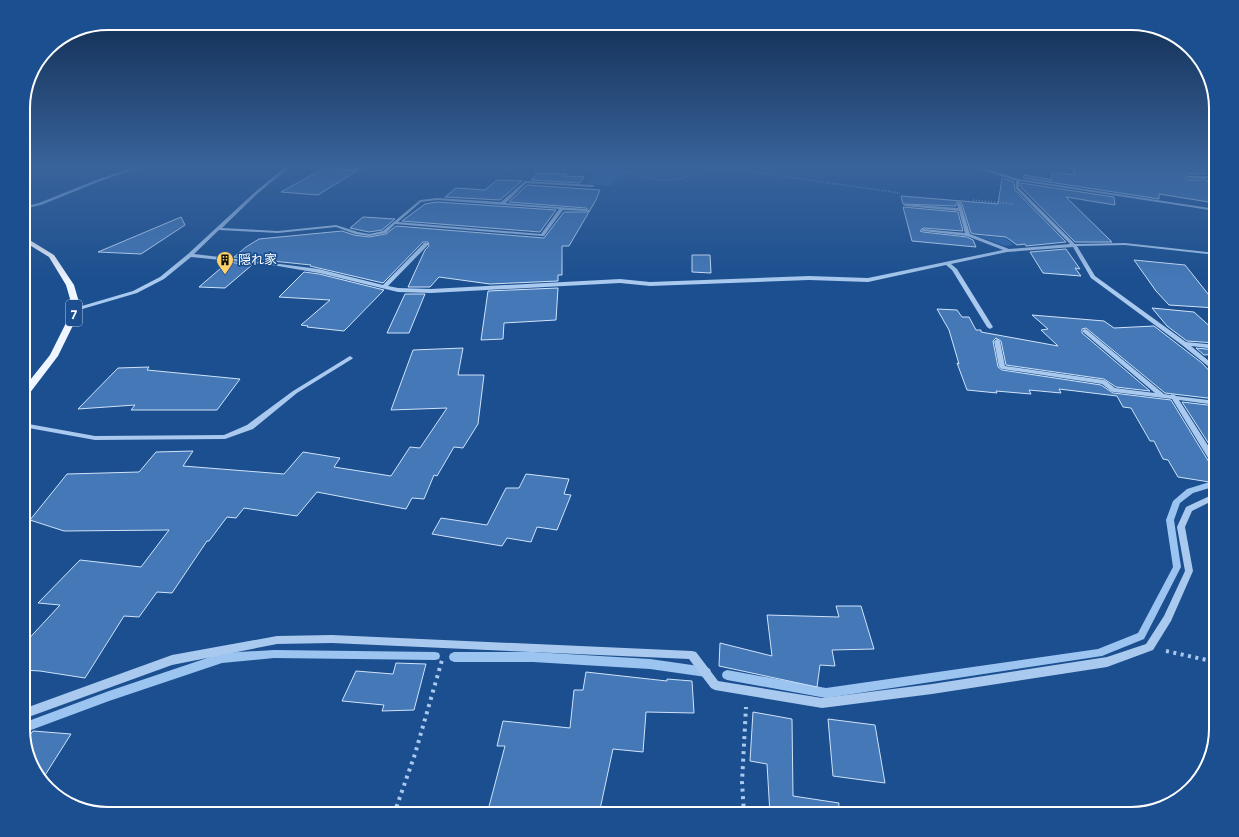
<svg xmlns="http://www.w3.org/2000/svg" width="1239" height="837" font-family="'Alegreya Sans','Noto Sans JP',sans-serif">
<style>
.green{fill:#2e69ad}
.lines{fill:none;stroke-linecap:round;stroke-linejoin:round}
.stream{fill:#9cc4f0;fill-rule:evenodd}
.building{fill:#4478b7;stroke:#cfe3fa}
.path-far1{stroke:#a9c9ee;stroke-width:1.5;stroke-dasharray:1 2;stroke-linecap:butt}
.path{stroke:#a9c9ee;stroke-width:4;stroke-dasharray:3 4.5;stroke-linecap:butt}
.minor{fill:#a9c9ee;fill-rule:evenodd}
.major{fill:#f0f6ff;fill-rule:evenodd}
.labels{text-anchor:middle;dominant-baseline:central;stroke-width:3.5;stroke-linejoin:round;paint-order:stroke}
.far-poi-label{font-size:13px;fill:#fff;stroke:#1b4f8f;text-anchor:start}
.shield{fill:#1b4f8f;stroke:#bbcadd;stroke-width:1}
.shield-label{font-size:15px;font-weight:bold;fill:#fff}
.rim{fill:none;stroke:#fff;stroke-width:2}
</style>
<rect width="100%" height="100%" fill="#1b4f8f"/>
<g class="green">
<path d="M603,169l10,1 8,4 -10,12 -24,-2 9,-13z"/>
<path d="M975,235l30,3 9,7 -9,1z"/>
</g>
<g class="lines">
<g class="stream">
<path d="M141,165h5l-48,17 -57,23 -18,4v-2l16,-4 57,-23z"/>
<path d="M1049,165h7l29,6 -2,1z"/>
<path d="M1199,185l17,1v2l-16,-1h-1z"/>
<path d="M1216,480v6l-23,7 -13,10 -6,17 7,47 -37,72 -42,17 -276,42 -99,-18 -4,-2 -1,-3 1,-3 4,-2 99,18 272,-39 40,-16 35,-66 -7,-47 7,-19 14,-12z"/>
<path d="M274,650l161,2 4,1 1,3 -1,3 -4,1 -161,-2 -52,5 -113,38 -86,32v-10l86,-32 113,-38z"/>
<path d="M454,652h79l117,7 56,8 4,2 1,3 -1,3 -4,2 -56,-8 -117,-7h-79l-4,-2 -1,-3 1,-3z"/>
</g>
</g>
<g class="building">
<path d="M1075,165h126l4,9h-17l-3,4 3,2h19l8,23 -56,-9v5l-136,-21 1,-3 24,4 2,2 3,-9 21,3z"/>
<path d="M326,167l16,4 16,-1 -40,25 -37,-3z"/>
<path d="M538,173l28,1 -1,2 19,1 -4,6 -49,-3z"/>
<path d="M1002,178l12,4 1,8 51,52 -40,4 -1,-2 -8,1 -11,-8 -31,-3 -4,-1 -9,-29 -2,-2 -4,1v3l-53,-2 -2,-8 97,8z"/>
<path d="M497,180l25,1 -22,19 -55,-3 11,-9 29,2z"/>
<path d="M1021,183l93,14 1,8 -49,-8 46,45h-37l-54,-55z"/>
<path d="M527,185l73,5 -4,10 -27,46h-7v29h-4v6l-68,3 -51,-7 -9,10h-22l17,-37 4,-4 -1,-4h-5l-40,41 -73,-17 1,-1 -77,-8 12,-10 13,-8 83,-8 12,4 15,2 17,-3 10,-8 148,12 20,-26h22l3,-1 -3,-3 -77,-6z"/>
<path d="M437,202l119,8 -16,22 -138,-11 23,-17z"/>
<path d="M903,207l55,5 5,19 -40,-3 -3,3 3,1 44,5 6,3 3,7 -64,-6z"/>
<path d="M181,217l4,8 -44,29 -43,-2z"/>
<path d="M363,217l32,2 -13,11 -13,2 -19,-4z"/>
<path d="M1066,249l14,20 -5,-1 6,8 -38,-3 -13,-21z"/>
<path d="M692,255h18l1,18 -19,-1z"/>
<path d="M1134,260l51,5 31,39v4l-47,-3 -13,-14z"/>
<path d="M228,262l24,3 -27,23 -26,-1z"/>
<path d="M304,272l15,2 65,16 -40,41 -37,-4 1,-1 -7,-1 29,-25 -51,-3z"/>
<path d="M558,288l-2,32 -52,3 -1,16 -22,1 7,-49z"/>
<path d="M405,294h20l-16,39h-22z"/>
<path d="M1152,308l42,4 22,20v11l-29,-2 -20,-15z"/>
<path d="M937,309l20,1 5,7h7l7,13h5v2l77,14 -17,-16 7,-1 -16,-14 72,6 10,7 40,-2 48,37 14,15v21l-51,-6 -79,-65 -4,1v4l68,58 -34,-4 -12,-8 -98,-14 -5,-24 -5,-3 -3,3 5,26 4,3 99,15 12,8 58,7 41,67 4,1v15l-38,-6 -10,-17 -5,-1 -9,-18h-4l-19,-33 -8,-1 -6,-11 -58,-7 2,4 -32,-3 2,4 -35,-3 1,2 -30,-3 -10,-27 2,1 -10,-34z"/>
<path d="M463,348l-5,27h26l-6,49 -15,24 -9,-1 -17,29 -3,-1 -10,24 -12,-1 -6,11 -89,-17 -20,24 -53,-8 -8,10 -9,-1 -18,24h-2l-35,52 -15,-1 -18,25 -15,-1 -39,62 -45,-7 -17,-1v-25l37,-40 -22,-2 42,-43 61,7 28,-37 -105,1 -34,-11 37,-46 72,-2 17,-20 37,-1 -10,15 101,8 19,-22 37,6 -6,9 57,9 19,-29 10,1 27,-40 -56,2 22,-60z"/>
<path d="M1196,348l20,2v4l-12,1z"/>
<path d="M149,367l-2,3 93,9 -23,31h-86l4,-5 -57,4 40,-41z"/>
<path d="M1182,402l34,4v49z"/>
<path d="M526,474l43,5 -5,15 7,1 -14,35 -20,-3 -6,15 -24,-4 -5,8 -70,-12 9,-16 46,7 19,-37h13z"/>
<path d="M836,606h25l13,43 -42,1 3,16 -15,-1 -3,22 -98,-21 1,-23 52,13 -5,-41 72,2z"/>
<path d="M396,663l30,1 -12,46 -32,1 2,-6 -42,-4 14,-30 37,3z"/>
<path d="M586,672l81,9v-2l25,2 2,32 -48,-1 -3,40 -30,-3 -14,65h-112l18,-68h-8l6,-25 67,7 4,-38h9z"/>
<path d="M753,712l39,7 1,77 46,7 -1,11h-68l-3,-50 -17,-3z"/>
<path d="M828,719l47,6 10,58 -52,-7z"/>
<path d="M33,731l38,3 -29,46 -8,-9 -9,-30z"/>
</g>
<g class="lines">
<g class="path-far1">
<path d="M527,165l9,4"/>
<path d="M587,171c5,-1 10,-3 15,-3 21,-1 43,12 64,12 18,0 29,-8 45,-11 9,-1 19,1 28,1l161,23"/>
<path d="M973,200l40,4"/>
</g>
<g class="path">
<path d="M1166,651l50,11"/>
<path d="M394,814l21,-60 27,-94"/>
<path d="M744,814l-2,-32 4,-75"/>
</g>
<g class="minor">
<path d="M288,165h4l-35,29 -35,34 56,3 58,-6 22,7 11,2 14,-3 37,-31 17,-2 64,4 24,-21 68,4 2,1 -2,1 -67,-4 -20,20 80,6 2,1 -2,1 -23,-1 -19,26h-2l-147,-12 -9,9 -17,3 -14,-2 -19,-7 -58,6 -59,-3 -25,24 78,9 47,6 64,16 41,-42h4v2l-40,41 10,2 33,1 189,-10 30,3 159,-6 59,2 135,-28 -36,-14 -44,-5 -2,-1 2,-1 42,4 -6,-22 -54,-5 -2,-1 2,-1 53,4 -1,-4 2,-1 2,1 9,30 39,15 61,-5 -54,-55v-8l-47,-16h5l45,14 197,30v2l-196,-30 -1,7 56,56 50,-1 91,10v2l-91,-10 -48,1 18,30 91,66 30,3v4l-25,-3 25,21v5l-2,-1 -32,-26 -91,-67 -18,-31 -66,5 -56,12 6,5 36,58 -3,2 -3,-2 -35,-57 -6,-5 -78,17 -59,-2 -159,6 -30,-3 -189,10 -33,-1 -79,-19 -47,-8 -81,-8 -27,22 -27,14 -58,17h-4l-1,-1 1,-1 58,-17 27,-14 28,-23 67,-62zM437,200l122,9 -18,25 -143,-12 23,-20z"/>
<path d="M326,165c8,0 15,4 23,4 7,0 13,-4 20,-4 -14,7 -29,7 -43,0z"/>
<path d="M1216,167v2l-6,9 -7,1 -15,-1 -2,-1 2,-1h20l5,-8z"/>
<path d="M1085,329l2,1 77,64 6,1 3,-1 3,2 40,5v4l-37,-5 37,58v9l-3,-1 -41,-67 -59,-7 -2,-1 -9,-7 -100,-15 -3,-2 -5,-26 3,-2 3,2 5,25 99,14 2,1 9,7 40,5 -72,-61v-2z"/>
<path d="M350,356l3,2 -1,1 -55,34 -44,36 -28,10 -130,1 -72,-13v-4l72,13 129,-1 23,-10 46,-34z"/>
<path d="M1216,493v6l-24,12 -7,16 8,44 -22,50 -18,29 -46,17 -175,27 -110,14 -107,-18 -4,-2 -22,-29 -357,-16 -55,1 -105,21 -149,54v-10l149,-54 105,-19 55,-1 360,16 4,1 22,29 104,17 110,-14 175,-27 39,-13 18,-28 21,-45 -8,-44 9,-20z"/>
</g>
<path class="major" d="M23,236l31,19 20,30 7,24 -23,47 -32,42 -3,1v-10l27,-34 23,-46 -7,-24 -17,-28 -26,-16z"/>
</g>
<linearGradient id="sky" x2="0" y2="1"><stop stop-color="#0f2b4f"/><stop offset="0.59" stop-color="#39639b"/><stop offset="1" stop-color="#39639b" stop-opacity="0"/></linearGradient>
<rect width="1239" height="282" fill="url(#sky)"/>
<defs>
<symbol id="building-pin" viewBox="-11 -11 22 30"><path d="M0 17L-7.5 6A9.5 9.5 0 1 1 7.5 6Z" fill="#ffd166" stroke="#1b4f8f"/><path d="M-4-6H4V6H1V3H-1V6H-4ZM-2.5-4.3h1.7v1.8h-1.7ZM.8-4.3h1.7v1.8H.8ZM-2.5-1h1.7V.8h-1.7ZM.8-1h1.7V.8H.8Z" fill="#111"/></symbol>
</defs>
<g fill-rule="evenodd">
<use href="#building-pin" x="215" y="250" width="20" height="27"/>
</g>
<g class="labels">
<g class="far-poi-label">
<text x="238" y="260">隠れ家</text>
</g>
<rect class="shield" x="66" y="300" width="16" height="26" rx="3"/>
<g class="shield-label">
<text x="74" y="313">7</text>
</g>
</g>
<path d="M0 0H1239V837H0ZM108 30H1131A78 78 0 0 1 1209 108V729A78 78 0 0 1 1131 807H108A78 78 0 0 1 30 729V108A78 78 0 0 1 108 30Z" fill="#1b4f8f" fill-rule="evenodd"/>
<path class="rim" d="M108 30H1131A78 78 0 0 1 1209 108V729A78 78 0 0 1 1131 807H108A78 78 0 0 1 30 729V108A78 78 0 0 1 108 30Z"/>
</svg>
